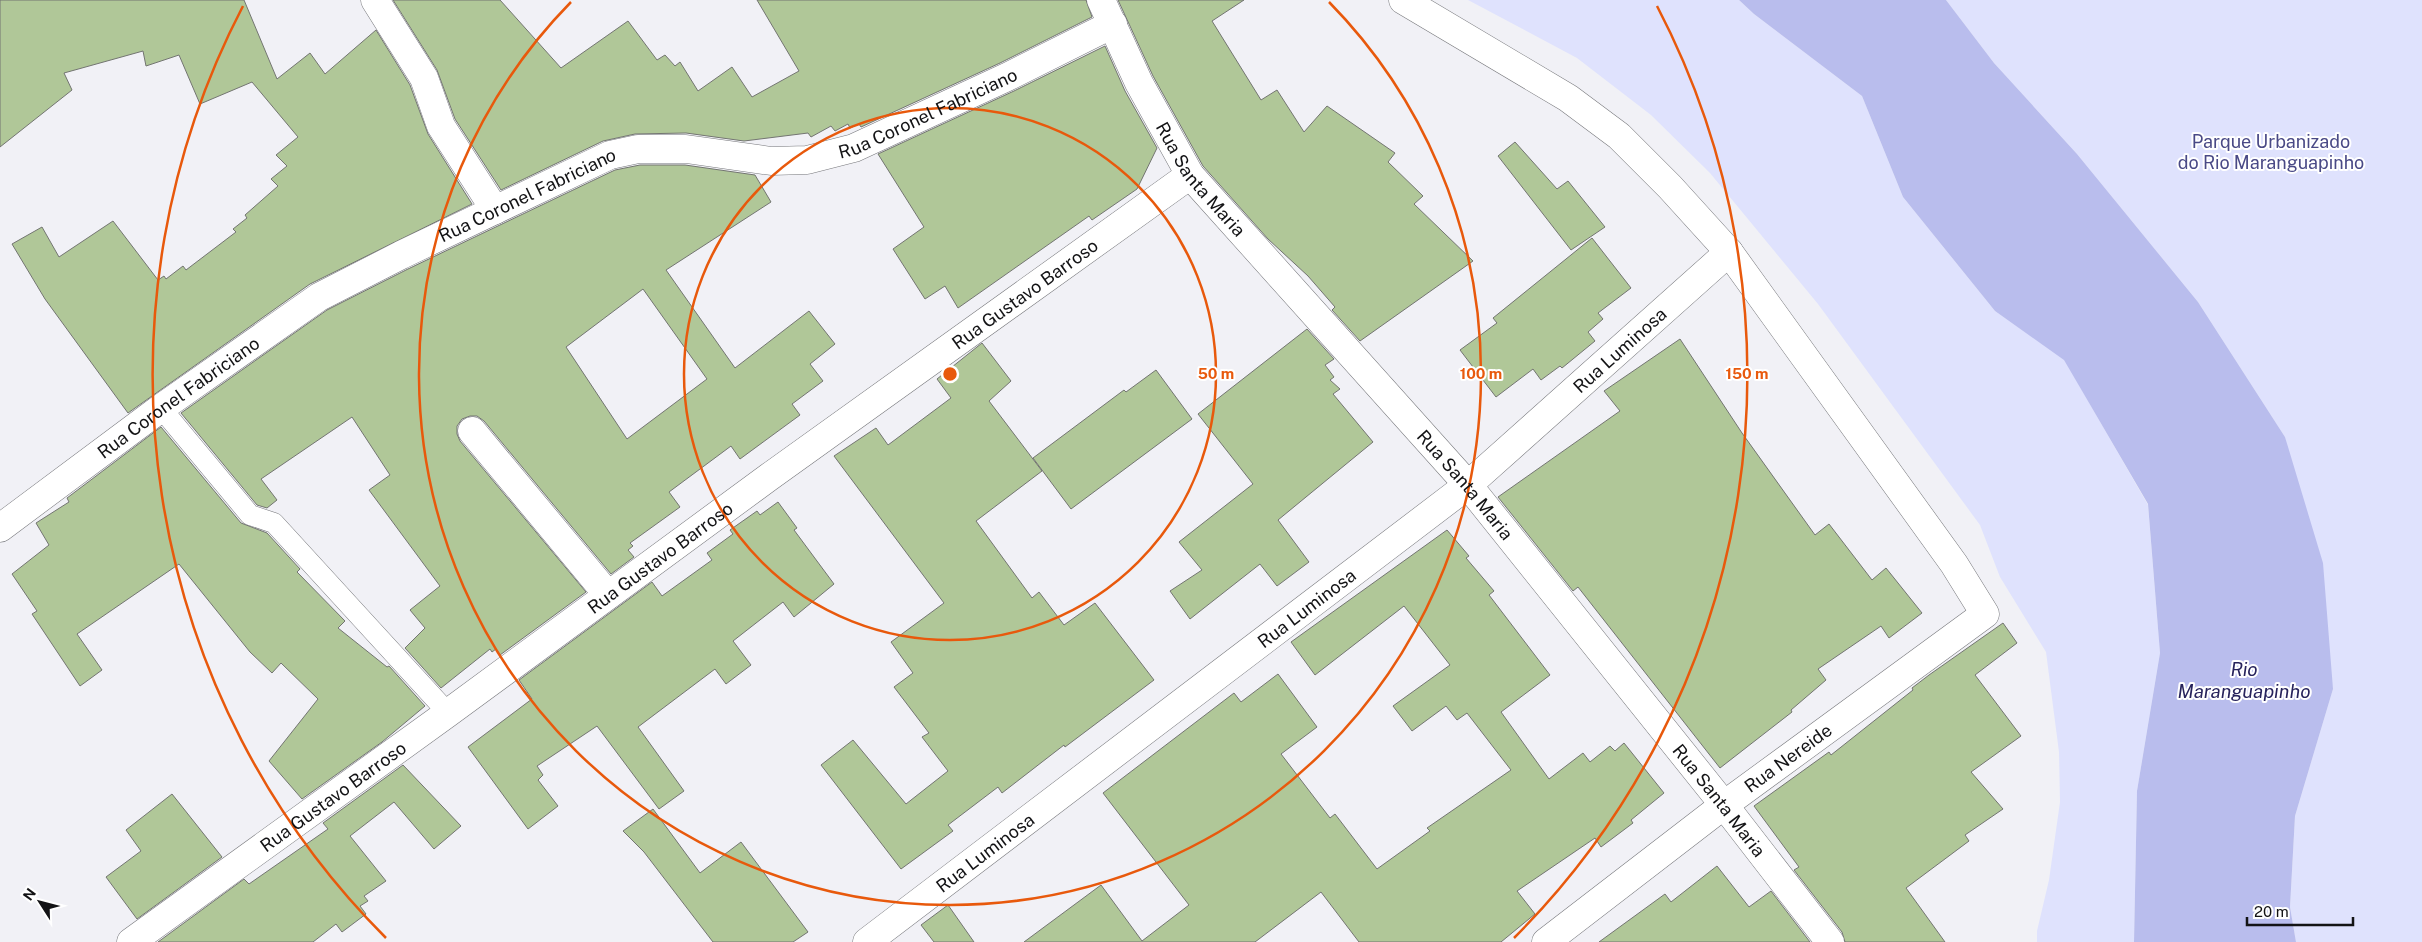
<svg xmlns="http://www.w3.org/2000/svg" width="2422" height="942" font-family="'Public Sans',sans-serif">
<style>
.green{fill:#dfe2fd}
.water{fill:#b9bded}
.building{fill:#b0c798;stroke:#737571;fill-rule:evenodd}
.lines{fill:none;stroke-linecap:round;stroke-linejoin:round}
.service-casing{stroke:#77787c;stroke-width:21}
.minor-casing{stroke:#77787c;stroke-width:29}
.service{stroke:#fff;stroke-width:20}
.minor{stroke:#fff;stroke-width:28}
.ring{fill:none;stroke:#e8590c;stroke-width:2.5}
.labels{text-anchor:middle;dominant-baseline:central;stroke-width:4;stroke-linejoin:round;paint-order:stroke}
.street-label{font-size:18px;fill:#131315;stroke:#fff}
.park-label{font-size:18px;fill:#494986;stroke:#fff}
.water-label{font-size:19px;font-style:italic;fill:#27235c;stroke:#fff}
.centre{fill:#e8590c;stroke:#fff;stroke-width:2.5}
.ring-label{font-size:15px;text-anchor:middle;font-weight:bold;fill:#e8590c;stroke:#fff;stroke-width:4;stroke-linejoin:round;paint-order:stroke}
</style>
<rect width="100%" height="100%" fill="#f1f1f6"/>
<g class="green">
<path d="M1468,0h271l15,14 108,82 41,101 92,114 69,48 84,146 12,148 -23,138 -3,151h-97v-11l12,-51 11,-78 -1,-50 -13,-100 -46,-75 -20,-52 -162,-221 -108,-131 -59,-58 -74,-57z"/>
<path d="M1946,0h476v942h-126l-6,-35 5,-91 38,-127 -48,-252 -87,-135 -121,-148 -83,-91z"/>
</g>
<path class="water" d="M1739,0h207l48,63 83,91 121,148 87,135 38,126 10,126 -38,127 -5,91 6,35h-162l3,-151 23,-138 -12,-149 -84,-144 -69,-49 -92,-114 -41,-101 -108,-82z"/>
<g class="building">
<path d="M0,0h244l33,79 33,-26 15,21 51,-44 34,55 18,49 44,70 -162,80 -182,129 -83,-114 -33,-55 30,-17 17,30 54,-36 45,59 6,-4 2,3 17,-13 3,4 50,-38 -3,-3 14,-11 -2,-3 33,-29 -7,-7 16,-13 -11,-11 22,-18 -46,-55 -52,22 -21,-49 -33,11 -3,-15 -79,22 8,17 -72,57z"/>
<path d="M393,0h107l61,68 67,-47 29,39 8,-5 10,11 5,-4 18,29 34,-24 20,30 47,-26 -42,-71h329l6,17 -92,46 -139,64 -2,-3 -9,4 -2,-4 -13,7 -4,-5 -20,11 -3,-4 -64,8 -58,-8 -51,1 -32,7 -102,49 -46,-71 -18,-49z"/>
<path d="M1118,0h126l-32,21 49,79 16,-10 27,42 23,-26 68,47 -7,9 35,34 -9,8 59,57 -113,80 -28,-31 3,-3 -27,-31 -40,-37 -65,-73 -50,-90z"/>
<path d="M1105,46l20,45 32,57 -20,41 -45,31 -3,-4 -131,92 -13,-22 -20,13 -32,-50 31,-22 -46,-73 136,-63z"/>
<path d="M1515,142l42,47 11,-8 37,46 -34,23 -73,-94z"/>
<path d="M640,165h45l70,10 16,27 -105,68 69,98 74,-57 26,33 -25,20 13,17 -31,23 8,11 -60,44 -9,-13 -62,46 11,15 -50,36 3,3 -5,4 6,7 -23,17 -127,-153 -7,-5h-7l-8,3 -5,7v8l3,7 126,151 -86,63 -4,-6 -4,3 -2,-3 -49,39 -36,-40 20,-20 -15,-18 30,-24 -71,-96 21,-15 -38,-58 -91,62 16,21 -10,8 -10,-3 -76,-92 146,-103 81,-41 207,-99zM643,289l64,90 -80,60 -61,-92z"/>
<path d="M1592,238l39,50 -33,25 5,6 -15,13 7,9 -33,27 -2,-2 -19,14 -8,-11 -37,28 -36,-47 37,-27 -4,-5z"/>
<path d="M1307,329l27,30 -9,6 9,12 -4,3 10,9 -7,5 40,48 -95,78 31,42 -32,24 -17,-22 -70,55 -20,-28 32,-21 -23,-28 74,-58 -55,-70z"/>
<path d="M1680,339l62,94 73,102 14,-11 43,56 14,-12 36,45 -33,25 -8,-12 -63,43 8,11 -35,30 1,2 -72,56 -142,-181 -5,4 -75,-94 122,-86 -16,-20z"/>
<path d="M982,343l29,38 -22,20 53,70 -66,50 56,77 7,-6 25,33 31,-22 59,77 -89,67 -1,-2 -62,48 -4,-6 -50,38 5,6 -52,38 -80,-104 32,-25 53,64 42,-33 -26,-34 7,-4 -35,-46 19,-14 -22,-31 53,-39 -110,-147 42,-28 12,17 63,-47 -14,-19z"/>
<path d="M1156,370l36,49 -121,90 -38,-51 91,-68 2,2z"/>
<path d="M161,427l80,96 26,10 33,36 -3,3 48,49 -7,7 49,39 2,-1 36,40 -43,36 -80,57 -33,-38 49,-62 -37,-36 -9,10 -22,-21 -71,-88 -102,70 25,36 -22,16 -48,-72 5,-3 -25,-37 37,-29 -13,-22 33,-21 -2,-4z"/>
<path d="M778,502l19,26 -3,2 40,54 -40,33 -11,-15 -50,39 18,24 -25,19 -11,-15 -77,58 46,64 -25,18 -62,-83 -60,40 6,9 -5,5 20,26 -30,23 -60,-82 64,-48 -13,-19 133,-98 10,14 50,-36 -5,-7 26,-19 -3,-4 27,-19 3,4z"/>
<path d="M1447,530l22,26 -3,2 28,33 -5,4 61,80 -49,37 48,67 34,-26 7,9 20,-16 5,5 9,-8 40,50 -33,27 2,3 -32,24 -6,-9 -78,53 18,23 -34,28h-142l-38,-50 -66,50h-231l77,-57 41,56 47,-36 -86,-112 131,-100 7,9 37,-28 39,53 -36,27 49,64 5,-4 42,55 53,-38 -3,-3 84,-58 -44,-57 -10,7 -11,-14 -34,25 -19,-25 57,-41 -46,-59 -89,69 -24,-33z"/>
<path d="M2003,623l14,20 -42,32 46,61 -50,36 32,37 -38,26 4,6 -63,47 39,54h-100l-3,-10 -48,-62 5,-3 -45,-61 75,-54 2,3 82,-65 -1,-2 17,-13z"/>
<path d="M403,765l58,61 -27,23 -40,-47 -44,34 36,45 -22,15 4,5 -8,5 6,8 -24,18 -6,-8 -23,18h-155l86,-63 5,5 79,-55 -5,-6z"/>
<path d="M172,794l50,63 -85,62 -31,-42 35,-26 -15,-21z"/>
<path d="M653,809l47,64 41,-31 67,90 -15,10h-80l-69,-90 -21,-21z"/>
<path d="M1717,866l32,41 22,-16 39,51h-211l66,-48 6,8z"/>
<path d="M948,905l26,37h-40l-13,-17z"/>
</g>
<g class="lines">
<defs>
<path id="service" d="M161,408l89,107 24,8 174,190"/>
<g id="minor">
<path d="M375,0l49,78 17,48 54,84"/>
<path id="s1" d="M1101,0l38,83 51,92 278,310 256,320 106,137"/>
<path d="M1403,0l165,98 51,38 51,51 59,65 225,312 31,50 -261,191 -178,137"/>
<path d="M472,431l136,164"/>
<path id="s2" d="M0,528l161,-120 158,-111 82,-42 209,-100 28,-6h48l85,12 36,-1 47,-12 153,-71 106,-53"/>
<path id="s3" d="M131,942l317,-229 321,-236 421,-302"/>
<path id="s4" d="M867,942l601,-457 261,-233"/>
</g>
</defs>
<use href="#service" class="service-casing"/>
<use href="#minor" class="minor-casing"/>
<use href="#service" class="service"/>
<use href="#minor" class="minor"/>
</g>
<g class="ring">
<circle cx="950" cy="374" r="266"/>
<path d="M1329 2A531 531 0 1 1 571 2"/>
<path d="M386 938A797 797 0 0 1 243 6M1657 6A797 797 0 0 1 1514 938"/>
</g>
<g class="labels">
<g class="street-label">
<text stroke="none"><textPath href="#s2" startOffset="1046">Rua Coronel Fabriciano</textPath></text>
<text stroke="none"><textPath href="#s1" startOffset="206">Rua Santa Maria</textPath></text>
<text stroke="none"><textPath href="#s2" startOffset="626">Rua Coronel Fabriciano</textPath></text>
<text stroke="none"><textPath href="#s3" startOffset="1104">Rua Gustavo Barroso</textPath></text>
<text stroke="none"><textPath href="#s4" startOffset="958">Rua Luminosa</textPath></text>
<text stroke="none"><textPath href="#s2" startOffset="221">Rua Coronel Fabriciano</textPath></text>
<text stroke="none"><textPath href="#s1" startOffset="611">Rua Santa Maria</textPath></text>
<text stroke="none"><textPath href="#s3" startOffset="654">Rua Gustavo Barroso</textPath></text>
<text stroke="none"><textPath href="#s4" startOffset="552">Rua Luminosa</textPath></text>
<text transform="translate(1788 758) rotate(-36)">Rua Nereide</text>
<text stroke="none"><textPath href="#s3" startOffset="249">Rua Gustavo Barroso</textPath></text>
<text stroke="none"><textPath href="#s1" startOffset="1016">Rua Santa Maria</textPath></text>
<text stroke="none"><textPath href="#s4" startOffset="148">Rua Luminosa</textPath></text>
</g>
<g class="park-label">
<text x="2271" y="141">Parque Urbanizado<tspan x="2271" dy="21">do Rio Maranguapinho</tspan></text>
</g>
<g class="water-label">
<text x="2244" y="669">Rio<tspan x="2244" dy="22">Maranguapinho</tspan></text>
</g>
</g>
<circle cx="950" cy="374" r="8" class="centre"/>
<g class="ring-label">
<text x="1216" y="379">50 m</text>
<text x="1481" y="379">100 m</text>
<text x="1747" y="379">150 m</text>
</g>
<g transform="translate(40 902) rotate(306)" stroke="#ffffff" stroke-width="4" paint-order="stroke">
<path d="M0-4L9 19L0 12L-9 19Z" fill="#131315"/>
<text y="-8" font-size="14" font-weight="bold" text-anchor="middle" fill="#131315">N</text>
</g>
<path d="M2247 917v8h106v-8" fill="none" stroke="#131315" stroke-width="2.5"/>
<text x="2254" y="917" font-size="15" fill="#131315" stroke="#ffffff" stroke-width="4" paint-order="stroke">20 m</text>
</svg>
